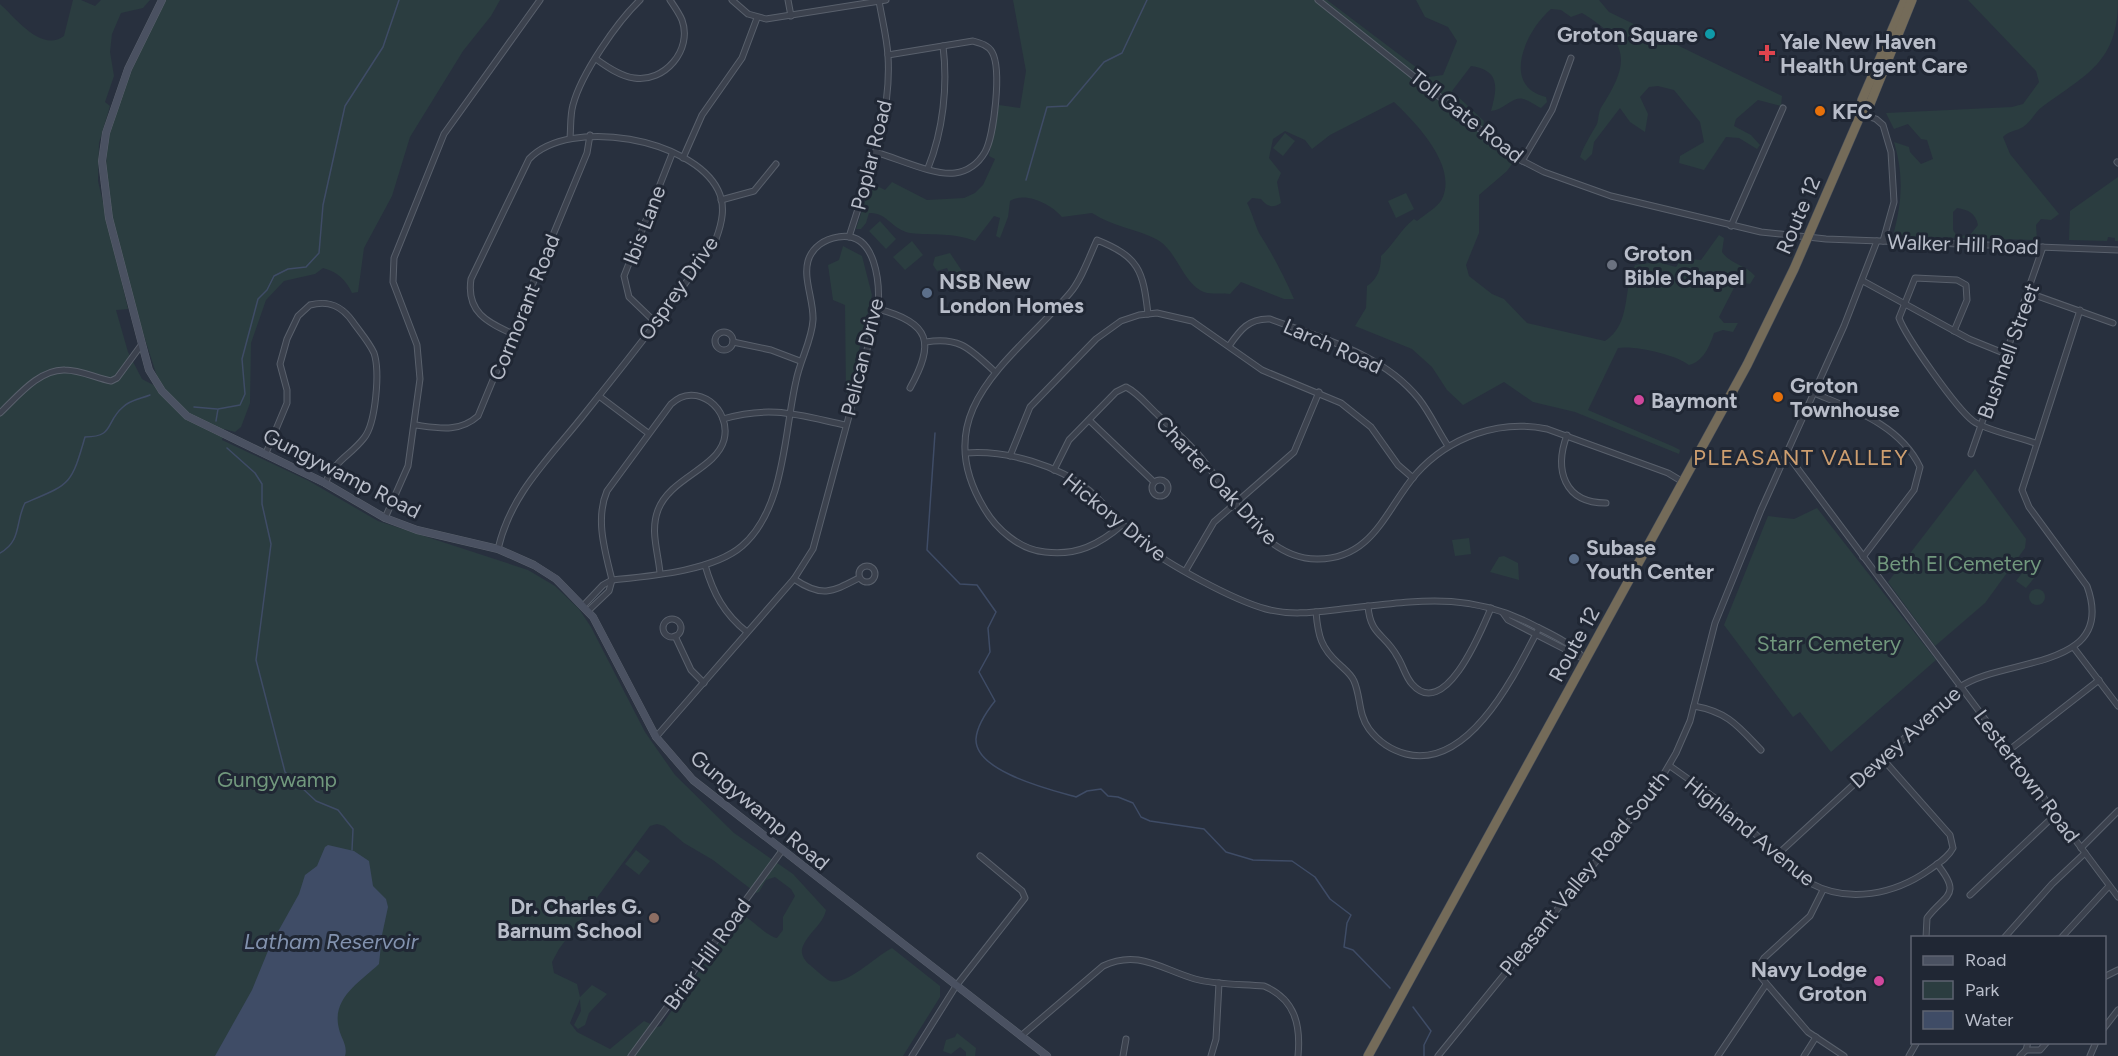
<svg xmlns="http://www.w3.org/2000/svg" width="2118" height="1056" font-family="Figtree,sans-serif">
<style>
.green{fill:#2b3d40;fill-rule:evenodd}
.water{fill:#3f4c66}
.lines{fill:none;stroke-linecap:round;stroke-linejoin:round}
.stream{stroke:#3f4c66;stroke-width:1.5}
.street-casing{stroke:#59606c;stroke-width:7}
.secondary-casing{stroke:#59606c;stroke-width:8}
.highway-casing{stroke:#464d59;stroke-width:10}
.street{stroke:#3c424e;stroke-width:5}
.secondary{stroke:#4a5161;stroke-width:7}
.highway{stroke:#746b59;stroke-width:9}
.culture-dot{fill:#0f9aa8;stroke:#202734;stroke-width:2}
.health-dot{fill:#e0444e;stroke:#202734;stroke-width:2}
.food-dot{fill:#e8710a;stroke:#202734;stroke-width:2}
.worship-dot{fill:#6b7280;stroke:#202734;stroke-width:2}
.service-dot{fill:#5c6f8a;stroke:#202734;stroke-width:2}
.hotel-dot{fill:#d1479c;stroke:#202734;stroke-width:2}
.education-dot{fill:#8d6e63;stroke:#202734;stroke-width:2}
.labels{text-anchor:middle;dominant-baseline:central;stroke-width:6;stroke-linejoin:round;paint-order:stroke}
.poi-label{font-size:21px;font-weight:bold;fill:#b8bdc9;stroke:#202734;text-anchor:start}
.street-label{font-size:21px;fill:#b8bdc9;stroke:#202734}
.park-label{font-size:21px;fill:#71987d;stroke:#202734}
.neighbourhood-label{font-size:22px;letter-spacing:1.5px;fill:#cd9e6f;stroke:#202734}
.water-label{font-size:22px;font-style:italic;fill:#8292ae;stroke:#202734}
</style>
<rect width="100%" height="100%" fill="#28303e"/>
<g class="green">
<path d="M73,0h8l14,6 6,-6h49l-7,8 -22,5 -9,21 -2,18 4,24 -9,26 5,4 -11,37 -1,38 30,128 -12,1 12,42 14,27 19,10 -31,-97 -19,-77 -5,-50 2,-25 14,-48 42,-92h336l-9,16 -28,35 -53,86 -18,59 -28,52 -6,44 -6,1c-6,-13 -14,-21 -29,-25l-8,6 -31,7 -18,19 -15,43 -1,60 -9,24 -6,5 -11,-3 -2,11 87,41 69,40 150,49 27,16 24,23 12,18 54,105 30,43 59,58 59,41 33,36c-3,15 -19,23 -24,39 -1,6 3,12 8,16 5,4 12,11 18,15 16,9 49,-25 64,-32l48,38v11l-37,59h-903v-1052c15,13 41,49 64,32zM657,824l7,2 20,17 29,17 43,33 3,-1 7,-12 9,-3 16,12 4,7 -12,21v13l-6,8c-9,-1 -27,-20 -37,-25l-79,113 -4,1 -13,-6 -34,28 -33,-17 -7,-9 10,-24 1,12 -7,14 4,4 7,-4 4,-12 18,-19 -15,-9 -12,12 -3,-13 -23,-11 -2,-11 7,-13 91,-123z"/>
<path d="M1013,0h314l102,77 14,-2 14,-34 -9,-14 -23,-10 -9,-17h183l10,12 173,84 -1,10 -23,-6 -22,19 -2,7 17,9 9,10 -3,4 -18,-11 -13,-1 -22,33 -25,-7 1,-7 24,-14 -4,-20 -26,-32 -16,-4 -9,1 -9,10 8,17 -3,18 -15,-10 -10,-14 -26,34 -2,12 -7,7 -5,-4c4,-12 11,-22 17,-33 2,-6 1,-12 5,-18 28,-43 28,-64 -20,-93l-11,4 -10,-7 -10,-1c-25,21 -51,77 -5,88l1,5 -6,6c-5,-2 -12,-8 -18,-9 -11,-3 -20,12 -32,12 6,-22 10,-41 -20,-45l-19,25 32,30 -2,14 30,29 -5,7 -28,24v38l-13,32 3,11 23,18 12,5 23,24 78,18c27,-18 17,-50 30,-76l22,-3 19,5 9,-13 5,5 11,1 18,-25 5,3 -2,14c8,12 24,13 33,24l-5,8 -13,-2 -18,35 5,6h14l-5,9 -10,-2 -9,3c-4,13 -11,29 -25,32 -12,-10 -55,-20 -71,-17l-30,62 84,36 8,4 -1,4 -104,-42 -42,-10 -29,-20 -41,23 -16,-15 -15,-23 -20,-18 -57,-23 11,-18 1,-22c11,-7 14,-18 14,-30 13,-12 19,-26 33,-37l3,2c7,-6 21,-14 25,-22 16,-33 -26,-76 -48,-97l-64,33 -18,14 -7,-9 -20,-9 -12,8 -4,19 12,15 -4,9 4,21c-9,6 -14,3 -20,-4l-9,-1 -5,5c4,7 9,24 12,30 13,20 25,43 35,66h-10l-43,-17 -11,12c-7,-1 -15,0 -23,-1 -24,-6 -29,-43 -51,-54 -22,-11 -42,-12 -64,-26l-30,4c-10,-12 -36,-26 -52,-16l-2,16 -8,21 -4,-2 4,-18 -6,-2 -19,25c-22,-9 -42,-5 -65,-8 -19,-4 -23,-21 -41,-20l-3,10 -5,6h-5l12,-37 9,-6 8,4 7,-8 35,18 37,-2 11,-5 8,-8 12,-26 -6,-3 10,-51 21,3 6,-37z"/>
<path d="M1968,0h150c0,62 -31,74 -76,107 -7,5 -11,15 -19,20 -6,4 -15,4 -20,10l7,17 49,60 -8,6 -10,-1 -5,6 1,15 -144,-4c9,-34 11,-60 1,-94l15,5 1,5 11,12 12,-5 -6,-19 -6,-1 -13,-15 -14,5 -8,-16 126,-6 11,-3 16,-22 -3,-11zM1957,208c11,2 18,4 21,17l-8,10 -13,1 -4,-6v-18z"/>
<path d="M1285,133l10,8 -12,15 -10,-8z"/>
<path d="M2118,177v64h-3v-3l-7,-1 -1,4 -38,-1 1,-29z"/>
<path d="M1406,193l8,16 -18,9 -8,-17z"/>
<path d="M880,221l16,18 -10,10 -17,-18z"/>
<path d="M912,241l11,14 -18,15 -12,-13z"/>
<path d="M843,246l19,10 10,39 -23,98 -3,1 -1,-89 -12,-5 -5,-35 11,-5z"/>
<path d="M950,253l14,21 -7,8 -4,-1 -6,-13 -10,3 -4,-6 2,-8z"/>
<path d="M1975,469l51,70 -1,9 -40,55 -50,43 -47,-64z"/>
<path d="M1817,508l119,152 -105,92 -31,-40 -7,5 -69,-92 44,-109 26,3z"/>
<path d="M1469,538l2,16 -16,2 -3,-16z"/>
<path d="M1504,556l14,7 1,17 -29,-8 9,-15z"/>
<path d="M2029,564l10,8 -13,16 -10,-7z"/>
<circle cx="2037" cy="597" r="8"/>
<path d="M636,850l14,11 -11,14 -14,-11z"/>
<path d="M957,1033l19,15 -1,8h-9v-4l-6,-5 -9,7 -8,-3 3,-11 9,-3z"/>
</g>
<path class="water" d="M328,845l26,6 15,10 4,25 13,13 2,8 -6,28 -3,29c-19,18 -48,34 -40,65 2,9 9,17 6,27h-130l37,-66 18,-44 29,-52 6,-19 12,-9 8,-19z"/>
<g class="lines">
<g class="stream">
<path d="M1026,180l21,-73 20,-1 37,-44 18,-9 25,-53"/>
<path d="M194,407l23,2"/>
<path d="M216,421l2,-12 22,-4 5,-11 -3,-35 16,-60 9,-9 7,-14 14,-7 18,-2 13,-14 4,-48 22,-99 38,-59 16,-47"/>
<path d="M935,433l-8,117 33,34 17,1 19,27 -8,16 2,24 -11,20 16,29c-8,10 -18,24 -19,38 -1,33 76,51 100,58l11,-6 14,-2 7,7 10,1 15,6 8,14 9,4 54,8 22,23 27,8 39,1 23,16 15,22 21,16 -4,8 -3,24 9,3 37,38"/>
<path d="M227,448l28,25 7,11v20l9,40 -15,116 29,112 31,29 22,9 15,19 -1,21"/>
<path d="M0,553c22,-12 15,-31 25,-50 45,-19 46,-17 60,-66 30,0 20,-15 38,-30 7,-7 17,-8 27,-12"/>
<path d="M1413,1007l18,24 -7,14v11"/>
</g>
<defs>
<g id="street">
<path d="M732,0l16,14 18,5 120,-19"/>
<path d="M788,0l3,16"/>
<path d="M1318,0l197,157 29,15 67,24 150,36 65,7 292,11"/>
<path d="M596,59c11,8 24,17 38,19 30,5 59,-28 48,-58 -3,-7 -8,-14 -12,-20"/>
<path d="M1861,114l15,5 7,6 8,27 3,50 -11,39"/>
<path d="M570,138c1,-11 0,-23 3,-33 8,-31 44,-83 67,-105"/>
<path d="M875,152c22,6 59,24 80,21 14,-2 23,-9 30,-21 9,-16 17,-83 7,-100 -4,-7 -12,-9 -19,-11l-85,14"/>
<path d="M683,158l19,-43 40,-57 15,-40"/>
<path d="M1522,161l30,-51 19,-52"/>
<path d="M2117,162l1,1"/>
<path d="M928,168c15,-37 20,-82 15,-122"/>
<path d="M721,200l33,-9 22,-27"/>
<path d="M1731,226l52,-118"/>
<path d="M849,237c18,-58 43,-119 39,-181 -1,-18 -6,-37 -9,-55"/>
<path d="M1863,281l106,58 37,15"/>
<path d="M2029,293l84,30"/>
<path d="M878,309c53,14 57,34 32,79"/>
<path d="M655,322l-26,-25 -5,-21 48,-122"/>
<path d="M1954,331l13,-31 -1,-15 -9,-5 -42,-2 -16,40c7,19 57,90 74,103 12,9 46,16 62,22"/>
<circle cx="724" cy="341" r="9"/>
<path d="M733,342l38,8 29,11"/>
<path d="M926,342c34,-6 45,8 68,29"/>
<path d="M1229,346c11,-16 20,-28 41,-27 53,20 112,34 149,80 11,14 19,32 29,47"/>
<path d="M1814,393c40,17 86,32 106,74l-6,23 -51,67"/>
<path d="M599,396l49,37"/>
<path d="M0,413c17,-16 39,-44 65,-43 15,0 31,8 46,11l6,-3 25,-34"/>
<path d="M723,419c48,-14 75,-4 122,6"/>
<path d="M1089,420l65,62"/>
<path d="M415,425c23,3 44,8 63,-9l109,-263 3,-18"/>
<path d="M1567,435c-13,35 -3,68 39,68"/>
<path d="M266,453l21,-50v-13l-7,-26 7,-25 11,-23 12,-11c19,-5 32,1 43,17 7,10 16,20 21,31 6,18 2,70 -10,85 -15,19 -26,19 -39,45"/>
<path d="M966,453c41,-3 92,12 124,38 18,16 33,36 51,52 26,21 92,57 125,66 26,7 50,3 76,0 75,-8 126,-19 195,18 18,9 36,17 48,33"/>
<path d="M1786,453l332,444"/>
<path d="M1971,454l72,-207"/>
<path d="M1010,456l20,-49 66,-68 25,-18 18,-6 18,-2 35,8 70,49 79,33 30,24 27,38 15,13"/>
<path d="M1054,470l15,-30 47,-48 10,-5c12,6 21,18 31,27 15,15 32,28 45,45 31,37 61,101 116,100 55,0 68,-50 98,-85 33,-37 83,-55 131,-45l121,44 15,9"/>
<circle cx="1160" cy="488" r="8"/>
<path d="M385,518l23,-52 12,-87 -3,-34 -24,-63 1,-24 50,-124 96,-134"/>
<path d="M1123,524c-24,21 -47,32 -78,28 -25,-2 -49,-23 -61,-44 -59,-98 31,-150 86,-215 12,-14 19,-36 27,-53 42,17 46,30 51,74"/>
<path d="M498,549c13,-57 53,-92 88,-137 45,-56 91,-114 130,-173 6,-16 10,-33 2,-49 -25,-51 -148,-74 -189,-31l-58,120c-5,33 16,43 42,55"/>
<path d="M705,565c8,28 19,49 42,67"/>
<circle cx="867" cy="574" r="8"/>
<path d="M1186,570l28,-48 80,-70 25,-60"/>
<path d="M794,579c28,19 38,13 65,-1"/>
<path d="M612,580c-7,-29 -17,-61 -5,-89l64,-87c25,-24 61,5 53,36 -8,29 -54,38 -66,70 -8,21 0,41 2,63"/>
<path d="M584,605l19,-20 9,-5c39,-4 101,-9 130,-34 43,-37 42,-113 54,-165 4,-21 16,-41 17,-61 1,-19 -10,-41 -5,-59 4,-14 17,-22 30,-24 39,-7 42,48 40,72l-65,240 -19,30 -138,158"/>
<path d="M1368,606c2,29 17,28 29,50 6,9 8,20 15,28 33,38 70,-55 79,-76"/>
<path d="M588,611l21,-20 3,-11"/>
<path d="M1316,612c2,24 5,36 23,52 5,5 12,10 15,17 7,16 4,33 15,48 9,12 22,21 37,25 64,16 110,-82 133,-126"/>
<path d="M1503,613l5,7 76,39"/>
<circle cx="672" cy="628" r="9"/>
<path d="M675,636l16,34 13,13"/>
<path d="M2074,648l44,58"/>
<path d="M1694,706c34,6 44,20 67,44"/>
<path d="M2008,751l91,-71"/>
<path d="M1670,766l45,32 95,85c39,21 85,11 119,-13 8,-6 19,-12 24,-22l-3,-13 -69,-78"/>
<path d="M2081,848l37,-37"/>
<path d="M1777,855l183,-168c43,-30 158,-16 127,-101l-58,-79 -7,-17 58,-180"/>
<path d="M1823,890l-13,26 -46,42 -5,8 1,10 48,56 36,24"/>
<path d="M1970,895l86,-81"/>
<path d="M1926,938l1,-20c18,-24 36,-22 10,-54"/>
<path d="M2004,938l48,-54 33,-31"/>
<path d="M2061,938l48,-52"/>
<path d="M2104,977l14,-7"/>
<path d="M2104,1028l14,-18"/>
<path d="M1021,1036l82,-70c35,-17 58,3 92,13 22,6 46,5 69,7 31,13 37,39 34,70"/>
<path d="M2026,1050h14l7,-8"/>
<path d="M631,1056l150,-204"/>
<path d="M912,1056l44,-70 69,-88 -3,-7 -42,-35"/>
<path d="M1123,1056l3,-17"/>
<path d="M1211,1056l5,-17 3,-56"/>
<path d="M1438,1056l217,-267 21,-36 14,-32 25,-98 46,-113 83,-184 33,-85"/>
<path d="M1718,1056l47,-70"/>
<path d="M1804,1056l12,-19"/>
<path d="M1909,1056l8,-14"/>
<path d="M2020,1056l6,-6 2,-8"/>
<path d="M2090,1056l6,-14"/>
</g>
<path id="secondary" d="M162,0l-34,69 -22,64 -4,28 7,57 33,126 7,26 13,21 25,25 138,67 60,35 32,12 81,19 36,16 22,14 37,38 63,120 37,43 354,276"/>
<g id="highway">
<path d="M1861,114l1,-14 43,-100"/>
<path d="M1368,1056l379,-691 47,-96 67,-155 9,-10 42,-104"/>
</g>
</defs>
<use href="#street" class="street-casing"/>
<use href="#secondary" class="secondary-casing"/>
<use href="#highway" class="highway-casing"/>
<use href="#street" class="street"/>
<use href="#secondary" class="secondary"/>
<use href="#highway" class="highway"/>
</g>
<circle class="culture-dot" cx="1710" cy="34" r="6"/>
<path class="health-dot" d="M1764 44h6v6h6v6h-6v6h-6v-6h-6v-6h6z"/>
<g class="food-dot">
<circle cx="1820" cy="111" r="6"/>
<circle cx="1778" cy="397" r="6"/>
</g>
<circle class="worship-dot" cx="1612" cy="265" r="6"/>
<g class="service-dot">
<circle cx="927" cy="293" r="6"/>
<circle cx="1574" cy="559" r="6"/>
</g>
<g class="hotel-dot">
<circle cx="1639" cy="400" r="6"/>
<circle cx="1879" cy="981" r="6"/>
</g>
<circle class="education-dot" cx="654" cy="918" r="6"/>
<g class="labels">
<g class="poi-label">
<text x="1698" y="34" text-anchor="end">Groton Square</text>
<text x="1780" y="41">Yale New Haven<tspan x="1780" dy="24">Health Urgent Care</tspan></text>
<text x="1832" y="111">KFC</text>
<text x="1624" y="253">Groton<tspan x="1624" dy="24">Bible Chapel</tspan></text>
<text x="939" y="281">NSB New<tspan x="939" dy="24">London Homes</tspan></text>
<text x="1790" y="385">Groton<tspan x="1790" dy="24">Townhouse</tspan></text>
<text x="1651" y="400">Baymont</text>
<text x="1586" y="547">Subase<tspan x="1586" dy="24">Youth Center</tspan></text>
<text x="642" y="906" text-anchor="end">Dr. Charles G.<tspan x="642" dy="24">Barnum School</tspan></text>
<text x="1867" y="969" text-anchor="end">Navy Lodge<tspan x="1867" dy="24">Groton</tspan></text>
</g>
<g class="street-label">
<text transform="translate(1467 116) rotate(38)">Toll Gate Road</text>
<text transform="translate(871 155) rotate(-76)">Poplar Road</text>
<text transform="translate(1798 215) rotate(-67)">Route 12</text>
<text transform="translate(644 225) rotate(-69)">Ibis Lane</text>
<text transform="translate(1963 244) rotate(2)">Walker Hill Road</text>
<text transform="translate(678 288) rotate(-55)">Osprey Drive</text>
<text transform="translate(524 307) rotate(-68)">Cormorant Road</text>
<text transform="translate(1333 346) rotate(24)">Larch Road</text>
<text transform="translate(2008 351) rotate(-70)">Bushnell Street</text>
<text transform="translate(862 357) rotate(-76)">Pelican Drive</text>
<text transform="translate(342 473) rotate(27)">Gungywamp Road</text>
<text transform="translate(1217 480) rotate(47)">Charter Oak Drive</text>
<text transform="translate(1115 517) rotate(39)">Hickory Drive</text>
<text transform="translate(1574 644) rotate(-61)">Route 12</text>
<text transform="translate(1905 737) rotate(-42)">Dewey Avenue</text>
<text transform="translate(2027 776) rotate(53)">Lestertown Road</text>
<text transform="translate(760 810) rotate(40)">Gungywamp Road</text>
<text transform="translate(1750 831) rotate(39)">Highland Avenue</text>
<text transform="translate(1584 873) rotate(-51)">Pleasant Valley Road South</text>
<text transform="translate(707 954) rotate(-54)">Briar Hill Road</text>
</g>
<g class="park-label">
<text x="1959" y="563">Beth El Cemetery</text>
<text x="1829" y="643">Starr Cemetery</text>
<text x="277" y="779">Gungywamp</text>
</g>
<g class="neighbourhood-label">
<text x="1801" y="457">PLEASANT VALLEY</text>
</g>
<g class="water-label">
<text x="331" y="941">Latham Reservoir</text>
</g>
</g>
<rect x="1911" y="936" width="195" height="108" fill="#202734" stroke="#5d6370" stroke-width="1.5"/>
<rect x="1923" y="956" width="30" height="9" fill="#4a5161" stroke="#5d6370" stroke-width="1.5"/>
<text x="1965" y="966" font-size="18" fill="#b8bdc9">Road</text>
<rect x="1923" y="981" width="30" height="18" fill="#2b3d40" stroke="#5d6370" stroke-width="1.5"/>
<text x="1965" y="996" font-size="18" fill="#b8bdc9">Park</text>
<rect x="1923" y="1011" width="30" height="18" fill="#3f4c66" stroke="#5d6370" stroke-width="1.5"/>
<text x="1965" y="1026" font-size="18" fill="#b8bdc9">Water</text>
</svg>
